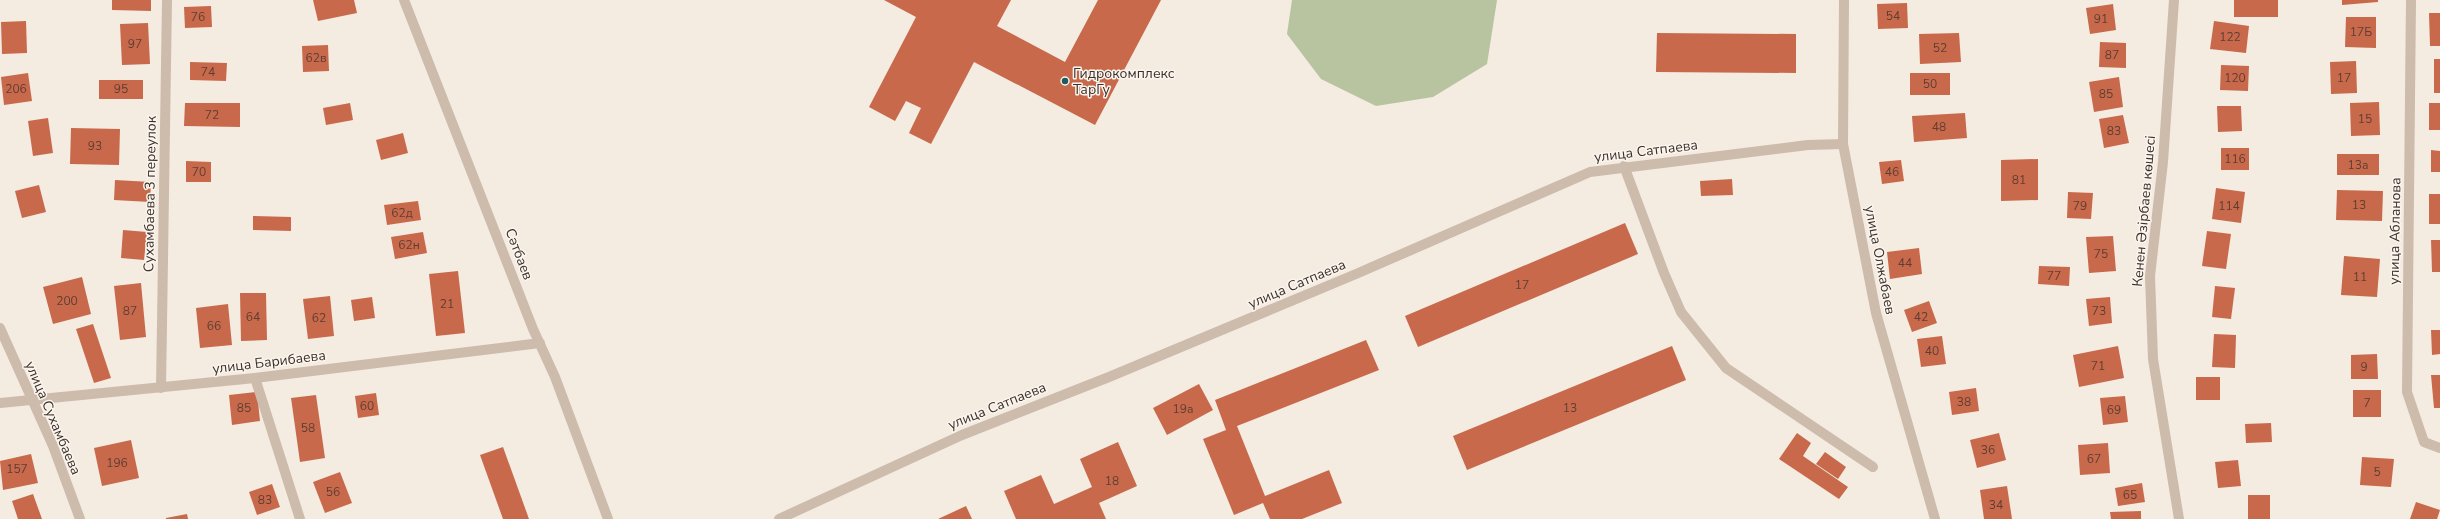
<svg xmlns="http://www.w3.org/2000/svg" width="2440" height="519" font-family="'Nunito Sans',sans-serif">
<style>
.green{fill:#b8c4a0}
.building{fill:#c8694b}
.lines{fill:none;stroke-linecap:round;stroke-linejoin:round}
.minor{stroke:#cdbbac;stroke-width:10}
.poi-dot{fill:#1f5a5e;stroke:#fbf5ee;stroke-width:1.5}
.labels{text-anchor:middle;dominant-baseline:central;stroke-width:3;stroke-linejoin:round;paint-order:stroke}
.number-label{font-size:12px;fill:#5e3e33}
.poi-label{font-size:14px;fill:#3b302b;stroke:#fbf5ee;text-anchor:start}
.street-label{font-size:14px;fill:#3b302b;stroke:#fbf5ee}
</style>
<rect width="100%" height="100%" fill="#f4ebe1"/>
<path class="green" d="M1292,0h205l-10,64 -54,33 -57,9 -55,-27 -34,-45z"/>
<g class="building">
<path d="M112,0h39v11l-39,-1z"/>
<path d="M313,0h41l3,13 -39,8z"/>
<path d="M884,0h127l-14,26 68,36 33,-62h63l-66,125 -121,-63 -43,82 -22,-11 12,-25 -15,-7 -11,20 -26,-14 47,-90z"/>
<rect x="2234" y="0" width="44" height="17"/>
<path d="M2342,0h36v2l-36,3z"/>
<path d="M1907,3l1,25 -30,1 -1,-25z"/>
<path d="M2113,4l3,26 -26,4 -4,-26z"/>
<path d="M211,6l1,21 -27,1 -1,-21z"/>
<path d="M2429,13h11v33h-10z"/>
<path d="M2346,17h30v31l-31,-1z"/>
<path d="M26,21l1,32 -25,1 -1,-32z"/>
<path d="M2214,21l35,5 -3,27 -36,-4z"/>
<path d="M148,23l2,41 -28,1 -2,-41z"/>
<path d="M1657,33l139,1v39l-140,-1z"/>
<path d="M1959,33l2,29 -41,2 -1,-30z"/>
<path d="M2100,42l26,1v25l-27,-1z"/>
<path d="M328,45l1,26 -26,1 -1,-26z"/>
<rect x="2434" y="59" width="6" height="34"/>
<path d="M2356,61l1,32 -26,1 -1,-32z"/>
<path d="M190,62l37,1 -1,18 -36,-1z"/>
<path d="M2221,65l28,1 -1,25 -28,-1z"/>
<path d="M28,73l4,28 -28,4 -3,-28z"/>
<rect x="1910" y="73" width="40" height="22"/>
<path d="M2119,77l4,30 -29,5 -5,-30z"/>
<rect x="99" y="80" width="44" height="19"/>
<path d="M2379,102l1,33 -29,1 -1,-33z"/>
<path d="M185,103h55v24l-56,-1z"/>
<path d="M350,103l3,17 -27,5 -3,-17z"/>
<rect x="2429" y="103" width="11" height="27"/>
<path d="M2217,106h24l1,25 -24,1z"/>
<path d="M1965,113l2,25 -53,4 -2,-26z"/>
<path d="M2123,115l6,28 -25,5 -5,-29z"/>
<path d="M48,118l5,35 -20,3 -5,-35z"/>
<path d="M71,128l49,1 -1,36 -49,-1z"/>
<path d="M403,133l5,20 -27,7 -5,-20z"/>
<rect x="2221" y="148" width="28" height="22"/>
<path d="M2431,150l9,1v21h-9z"/>
<rect x="2337" y="154" width="42" height="21"/>
<path d="M2038,159v41l-37,1v-41z"/>
<path d="M1901,160l3,21 -22,3 -3,-22z"/>
<path d="M186,161l25,1v20h-25z"/>
<path d="M1732,179l1,16 -32,1 -1,-15z"/>
<path d="M115,180l36,2 -1,20 -36,-2z"/>
<path d="M39,185l7,27 -24,6 -7,-27z"/>
<path d="M2216,188l29,4 -4,31 -29,-4z"/>
<path d="M2337,190l46,1 -1,30 -46,-1z"/>
<path d="M2068,192l25,1 -2,26 -24,-1z"/>
<rect x="2429" y="194" width="11" height="30"/>
<path d="M418,201l3,19 -34,5 -3,-20z"/>
<path d="M253,216l38,1v14l-38,-1z"/>
<path d="M1625,223l13,31 -220,93 -13,-31z"/>
<path d="M123,230l24,2 -3,28 -23,-2z"/>
<path d="M2207,231l24,3 -5,35 -24,-3z"/>
<path d="M423,232l4,21 -32,6 -4,-22z"/>
<path d="M2113,236l3,35 -27,2 -3,-36z"/>
<path d="M2431,240h9v32h-8z"/>
<path d="M1919,248l3,26 -32,5 -3,-27z"/>
<path d="M2344,256l36,3 -3,38 -36,-2z"/>
<path d="M2039,266l31,1 -1,19 -31,-2z"/>
<path d="M458,271l7,62 -29,3 -7,-62z"/>
<path d="M82,277l9,37 -38,10 -10,-37z"/>
<path d="M141,283l5,54 -26,3 -6,-54z"/>
<path d="M2215,286l20,2 -4,31 -19,-2z"/>
<path d="M240,293h26l1,47 -26,1z"/>
<path d="M330,296l4,40 -26,3 -5,-40z"/>
<path d="M372,297l3,21 -21,3 -3,-21z"/>
<path d="M2110,297l2,26 -23,3 -3,-27z"/>
<path d="M1929,301l8,22 -25,9 -8,-22z"/>
<path d="M228,304l4,41 -32,3 -4,-40z"/>
<path d="M93,324l18,54 -17,5 -18,-54z"/>
<path d="M2431,330h9v24l-8,1z"/>
<path d="M2214,334l22,1 -1,33 -23,-1z"/>
<path d="M1942,336l4,28 -25,3 -4,-28z"/>
<path d="M1366,340l13,30 -142,56 28,70 64,-26 13,33 -40,16h-32l-7,-16 -29,12 -31,-76 23,-9 -11,-30z"/>
<path d="M1672,346l14,34 -219,90 -14,-34z"/>
<path d="M2118,346l6,32 -45,9 -6,-32z"/>
<path d="M2377,354l1,25h-27v-24z"/>
<path d="M2431,375h9v33h-6z"/>
<rect x="2196" y="377" width="24" height="23"/>
<path d="M1199,384l14,26 -46,25 -14,-27z"/>
<path d="M1976,388l3,23 -27,4 -3,-23z"/>
<rect x="2353" y="390" width="28" height="27"/>
<path d="M257,392l3,29 -28,4 -3,-30z"/>
<path d="M376,393l3,22 -21,3 -3,-22z"/>
<path d="M316,395l9,63 -25,4 -9,-64z"/>
<path d="M2125,396l3,26 -25,3 -3,-27z"/>
<path d="M2271,423l1,19 -26,1 -1,-19z"/>
<path d="M1797,433l14,10 -8,13 45,31 -9,12 -60,-40z"/>
<path d="M1999,433l7,27 -29,8 -7,-28z"/>
<path d="M131,440l8,38 -37,8 -8,-38z"/>
<path d="M1118,442l19,44 -38,17 7,16h-90l-12,-28 37,-16 13,29 38,-17 -12,-28z"/>
<path d="M2108,443l2,30 -30,2 -2,-30z"/>
<path d="M503,447l26,72h-26l-23,-64z"/>
<path d="M1825,452l21,15 -8,12 -22,-15z"/>
<path d="M31,454l7,29 -35,7 -3,-29z"/>
<path d="M2362,457l32,2 -3,28 -31,-2z"/>
<path d="M2238,460l3,26 -23,2 -3,-26z"/>
<path d="M340,472l12,31 -27,10 -12,-31z"/>
<path d="M2142,483l3,19 -27,4 -3,-18z"/>
<path d="M272,484l8,23 -23,8 -8,-23z"/>
<path d="M2007,486l5,33h-28l-4,-29z"/>
<path d="M33,494l9,25h-24l-6,-18z"/>
<rect x="2248" y="495" width="22" height="24"/>
<path d="M2416,502l24,8 -3,9h-27z"/>
<path d="M966,506l6,13h-34z"/>
<path d="M2141,511v8h-30l-1,-7z"/>
<path d="M187,514l1,5h-22v-1z"/>
</g>
<g class="lines">
<g class="minor">
<path d="M404,0l129,329 22,48 53,142"/>
<path d="M1844,0l-1,144 33,169 59,206"/>
<path d="M2174,0l-11,162 -13,114 3,83 26,160"/>
<path d="M2411,0l-4,392 17,50 16,6"/>
<path d="M1624,166l40,107 17,39 45,56 147,99"/>
<path d="M0,328l53,118 27,73"/>
<path d="M255,378l45,141"/>
<path d="M161,388l6,-388"/>
<path d="M0,403l255,-25 285,-35"/>
<path d="M779,519l183,-84 147,-58 247,-103 234,-102 218,-27 35,-1"/>
</g>
</g>
<circle class="poi-dot" cx="1065" cy="81" r="4"/>
<g class="labels">
<g class="number-label">
<text x="1893" y="16">54</text>
<text x="198" y="17">76</text>
<text x="2101" y="19">91</text>
<text x="2361" y="32">17Б</text>
<text x="2230" y="37">122</text>
<text x="135" y="44">97</text>
<text x="1940" y="48">52</text>
<text x="2112" y="55">87</text>
<text x="316" y="58">62в</text>
<text x="208" y="72">74</text>
<text x="2235" y="78">120</text>
<text x="2344" y="78">17</text>
<text x="1930" y="84">50</text>
<text x="16" y="89">206</text>
<text x="121" y="89">95</text>
<text x="2106" y="94">85</text>
<text x="212" y="115">72</text>
<text x="2365" y="119">15</text>
<text x="1939" y="127">48</text>
<text x="2114" y="131">83</text>
<text x="95" y="146">93</text>
<text x="2235" y="159">116</text>
<text x="2358" y="165">13а</text>
<text x="199" y="172">70</text>
<text x="1892" y="172">46</text>
<text x="2019" y="180">81</text>
<text x="2359" y="205">13</text>
<text x="2080" y="206">79</text>
<text x="2229" y="206">114</text>
<text x="402" y="213">62д</text>
<text x="409" y="245">62н</text>
<text x="2101" y="254">75</text>
<text x="1905" y="263">44</text>
<text x="2054" y="276">77</text>
<text x="2360" y="277">11</text>
<text x="1522" y="285">17</text>
<text x="67" y="301">200</text>
<text x="447" y="304">21</text>
<text x="130" y="311">87</text>
<text x="2099" y="311">73</text>
<text x="253" y="317">64</text>
<text x="1921" y="317">42</text>
<text x="319" y="318">62</text>
<text x="214" y="326">66</text>
<text x="1932" y="351">40</text>
<text x="2098" y="366">71</text>
<text x="2364" y="367">9</text>
<text x="1964" y="402">38</text>
<text x="2367" y="403">7</text>
<text x="367" y="406">60</text>
<text x="244" y="408">85</text>
<text x="1570" y="408">13</text>
<text x="1183" y="409">19а</text>
<text x="2114" y="410">69</text>
<text x="308" y="428">58</text>
<text x="1988" y="450">36</text>
<text x="2094" y="459">67</text>
<text x="117" y="463">196</text>
<text x="17" y="469">157</text>
<text x="2377" y="472">5</text>
<text x="1112" y="481">18</text>
<text x="333" y="492">56</text>
<text x="2130" y="495">65</text>
<text x="265" y="500">83</text>
<text x="1996" y="505">34</text>
</g>
<g class="poi-label">
<text x="1073" y="73">Гидрокомплекс<tspan x="1073" dy="16">ТарГу</tspan></text>
</g>
<g class="street-label">
<text transform="translate(1646 151) rotate(-7)">улица Сатпаева</text>
<text transform="translate(150 194) rotate(-89)">Сухамбаева 3 переулок</text>
<text transform="translate(2144 211) rotate(-85)">Кенен Әзірбаев көшесі</text>
<text transform="translate(2395 231) rotate(-89)">улица Абланова</text>
<text transform="translate(519 254) rotate(69)">Сәтбаев</text>
<text transform="translate(1880 260) rotate(79)">улица Олжабаев</text>
<text transform="translate(1297 284) rotate(-23)">улица Сатпаева</text>
<text transform="translate(269 362) rotate(-7)">улица Барибаева</text>
<text transform="translate(997 406) rotate(-22)">улица Сатпаева</text>
<text transform="translate(53 418) rotate(67)">улица Сухамбаева</text>
</g>
</g>
</svg>
